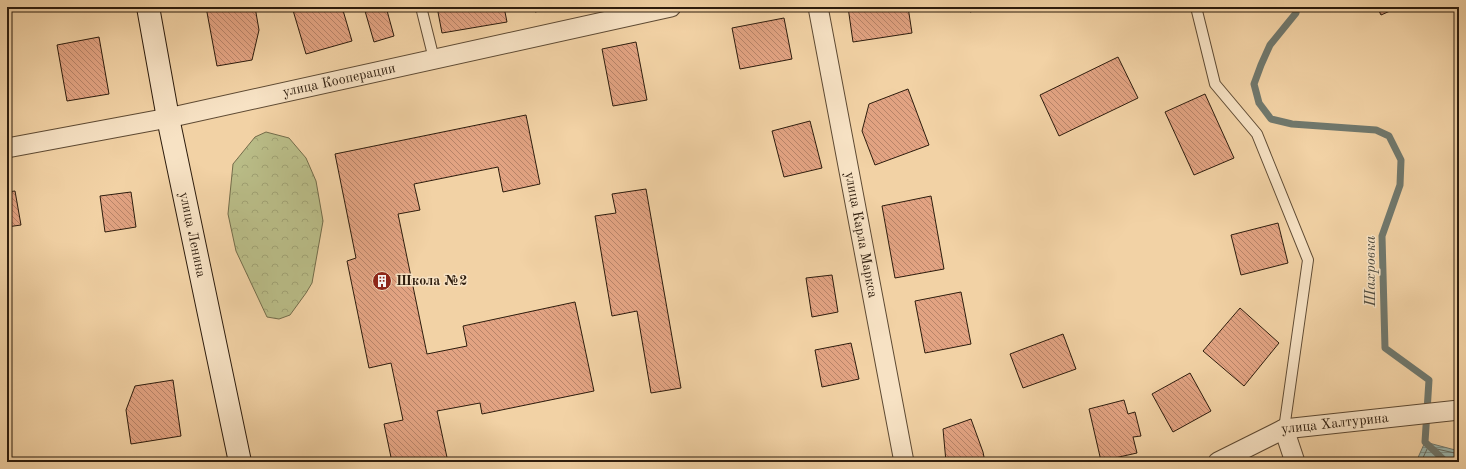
<svg xmlns="http://www.w3.org/2000/svg" width="1466" height="469" font-family="'Old Standard TT',serif">
<style>
.forest{fill:url(#forest-crowns);stroke:#736c4a}
.water{fill:url(#water-rules);stroke:#70786d}
.lines{fill:none;stroke-linecap:round;stroke-linejoin:round}
.shore{stroke:#64695d;stroke-width:1}
.stream{stroke:#70786d;stroke-width:7}
.building{fill:url(#building-back-hatch);stroke:#2d1c0d}
.lane-casing{stroke:#5e4a33;stroke-width:12}
.street-casing{stroke:#5e4a33;stroke-width:21}
.secondary-casing{stroke:#2d1c0d;stroke-width:24}
.lane{stroke:#f7e2c4;stroke-width:10}
.street{stroke:#f7e2c4;stroke-width:19}
.secondary{stroke:#f7e2c4;stroke-width:22}
.labels{text-anchor:middle;dominant-baseline:central;stroke-width:3;stroke-linejoin:round;paint-order:stroke}
.street-label{font-size:14px;fill:#2d1c0d;stroke:#f7e2c4}
.poi-label{font-size:14px;font-weight:bold;fill:#2d1c0d;stroke:#f7e2c4;text-anchor:start}
.water-label{font-size:15px;font-style:italic;fill:#4e4a3d;stroke:#f7e2c4}
</style>
<defs>
<pattern id="forest-crowns" width="20" height="18" patternUnits="userSpaceOnUse"><rect width="20" height="18" fill="#b9bc87"/><path d="M2 6a3 3 0 1 1 6 0M12 15a3 3 0 1 1 6 0" fill="none" stroke="#9fa173"/></pattern>
<pattern id="water-rules" width="6" height="5" patternUnits="userSpaceOnUse"><rect width="6" height="5" fill="#9cb6ad"/><path d="M0 2.5h6" fill="none" stroke="#80938b"/></pattern>
<pattern id="building-back-hatch" width="6" height="6" patternUnits="userSpaceOnUse"><rect width="6" height="6" fill="#e2a382"/><path d="M-1 5l2 2M0 0l6 6M5-1l2 2" fill="none" stroke="#b88469"/></pattern>
</defs>
<rect width="100%" height="100%" fill="#f2d2a5"/>
<filter id="stains"><feTurbulence type="fractalNoise" baseFrequency=".005" numOctaves="4"/><feColorMatrix values="0 0 0 0 .2 0 0 0 0 .09 0 0 0 0 .02 0 0 0 .5 -.17"/></filter>
<radialGradient id="worn" r=".72"><stop offset=".6" stop-color="#630" stop-opacity="0"/><stop offset="1" stop-color="#630" stop-opacity=".3"/></radialGradient>
<path class="forest" d="M266,132l23,6 17,20 10,23 7,40 -11,62 -6,10 -16,22 -11,4 -12,-2 -31,-66 -8,-37 5,-50 22,-27z"/>
<path class="water" d="M1425,442l34,9v11h-43z"/>
<g class="lines">
<path class="shore" d="M1421,462l7,-15 31,7"/>
<path class="stream" d="M1297,7l-1,6 -26,32 -9,20 -7,19 5,19 12,16 21,5 84,6 13,6 12,24 -1,25 -18,51 3,112 44,32 -4,62 21,20"/>
</g>
<g class="building">
<path d="M206,7h49l4,23 -7,30 -35,6z"/>
<path d="M292,7h50l10,34 -46,13z"/>
<path d="M379,7h7l8,29 -20,6 -9,-31z"/>
<path d="M437,7h67l3,15 -65,11z"/>
<path d="M534,7h23l-22,5z"/>
<path d="M848,7h60l4,26 -59,9z"/>
<path d="M969,7h19l-18,5z"/>
<path d="M1377,7h22l-18,8z"/>
<path d="M784,18l8,41 -52,10 -8,-41z"/>
<path d="M99,37l10,57 -42,7 -10,-56z"/>
<path d="M636,42l11,58 -34,6 -11,-57z"/>
<path d="M1118,57l20,41 -79,38 -19,-41z"/>
<path d="M908,89l21,56 -54,20 -13,-34 7,-27z"/>
<path d="M1205,94l29,64 -40,17 -29,-63z"/>
<path d="M526,115l14,69 -37,8 -5,-25 -84,17 6,26 -22,4 29,140 40,-8 -4,-20 112,-24 19,89 -112,23 -2,-11 -43,8 11,51h-56l-8,-38 19,-4 -12,-57 -22,5 -22,-107 9,-3 -21,-104z"/>
<path d="M810,121l12,47 -38,9 -12,-46z"/>
<path d="M646,189l35,199 -30,5 -14,-82 -25,5 -17,-100 21,-3 -4,-19z"/>
<path d="M15,191l6,34 -14,2v-35z"/>
<path d="M131,192l5,35 -31,5 -5,-36z"/>
<path d="M931,196l13,73 -49,9 -13,-72z"/>
<path d="M1278,223l10,40 -47,12 -10,-40z"/>
<path d="M832,275l6,37 -26,5 -6,-39z"/>
<path d="M961,292l10,52 -46,9 -10,-52z"/>
<path d="M1240,308l39,35 -35,43 -41,-35z"/>
<path d="M1063,334l13,35 -53,19 -13,-34z"/>
<path d="M851,343l8,36 -37,8 -7,-37z"/>
<path d="M1190,373l21,38 -38,21 -21,-38z"/>
<path d="M173,380l8,56 -50,8 -5,-34 9,-24z"/>
<path d="M1124,400l4,14 7,-2 6,24 -8,1 4,16 -36,8 -12,-52z"/>
<path d="M971,419l12,33 2,10h-39l-3,-33z"/>
</g>
<g class="lines">
<defs>
<g id="lane">
<path d="M421,7l13,52"/>
<path d="M1196,7l19,77 42,50 51,126 -24,169"/>
</g>
<g id="street">
<path id="s1" d="M818,7l86,455"/>
<path id="s2" d="M7,148l161,-30 503,-111"/>
<path d="M1284,429l11,33"/>
<path id="s3" d="M1218,462l66,-33 175,-19"/>
</g>
<g id="secondary">
<path id="s4" d="M148,7l20,111 72,344"/>
</g>
</defs>
<use href="#lane" class="lane-casing"/>
<use href="#street" class="street-casing"/>
<use href="#secondary" class="secondary-casing"/>
<use href="#lane" class="lane"/>
<use href="#street" class="street"/>
<use href="#secondary" class="secondary"/>
</g>
<defs>
<symbol id="building-disc" viewBox="-11 -11 22 22"><circle r="9.5" fill="#8f2418" stroke="#f7e2c4"/><path d="M-4-6H4V6H1V3H-1V6H-4ZM-2.5-4.3h1.7v1.8h-1.7ZM.8-4.3h1.7v1.8H.8ZM-2.5-1h1.7V.8h-1.7ZM.8-1h1.7V.8H.8Z" fill="#fff"/></symbol>
</defs>
<g fill-rule="evenodd">
<use href="#building-disc" x="371" y="270" width="22" height="22"/>
</g>
<g class="labels">
<g class="street-label">
<text stroke="none"><textPath href="#s2" startOffset="339">улица Кооперации</textPath></text>
<text stroke="none"><textPath href="#s1" startOffset="232">улица Карла Маркса</textPath></text>
<text stroke="none"><textPath href="#s4" startOffset="232">улица Ленина</textPath></text>
<text stroke="none"><textPath href="#s3" startOffset="125">улица Халтурина</textPath></text>
</g>
<g class="poi-label">
<text x="396" y="281">Школа №2</text>
</g>
<g class="water-label">
<text transform="translate(1371 271) rotate(-90)">Шахровка</text>
</g>
</g>
<rect width="1466" height="469" fill="none" stroke="#f2d2a5" stroke-width="24"/>
<rect x="8" y="8" width="1450" height="453" fill="none" stroke="#2d1c0d" stroke-width="2"/>
<rect x="12" y="12" width="1442" height="445" fill="none" stroke="#2d1c0d"/>
<rect width="100%" height="100%" filter="url(#stains)"/>
<rect width="100%" height="100%" fill="url(#worn)"/>
</svg>
